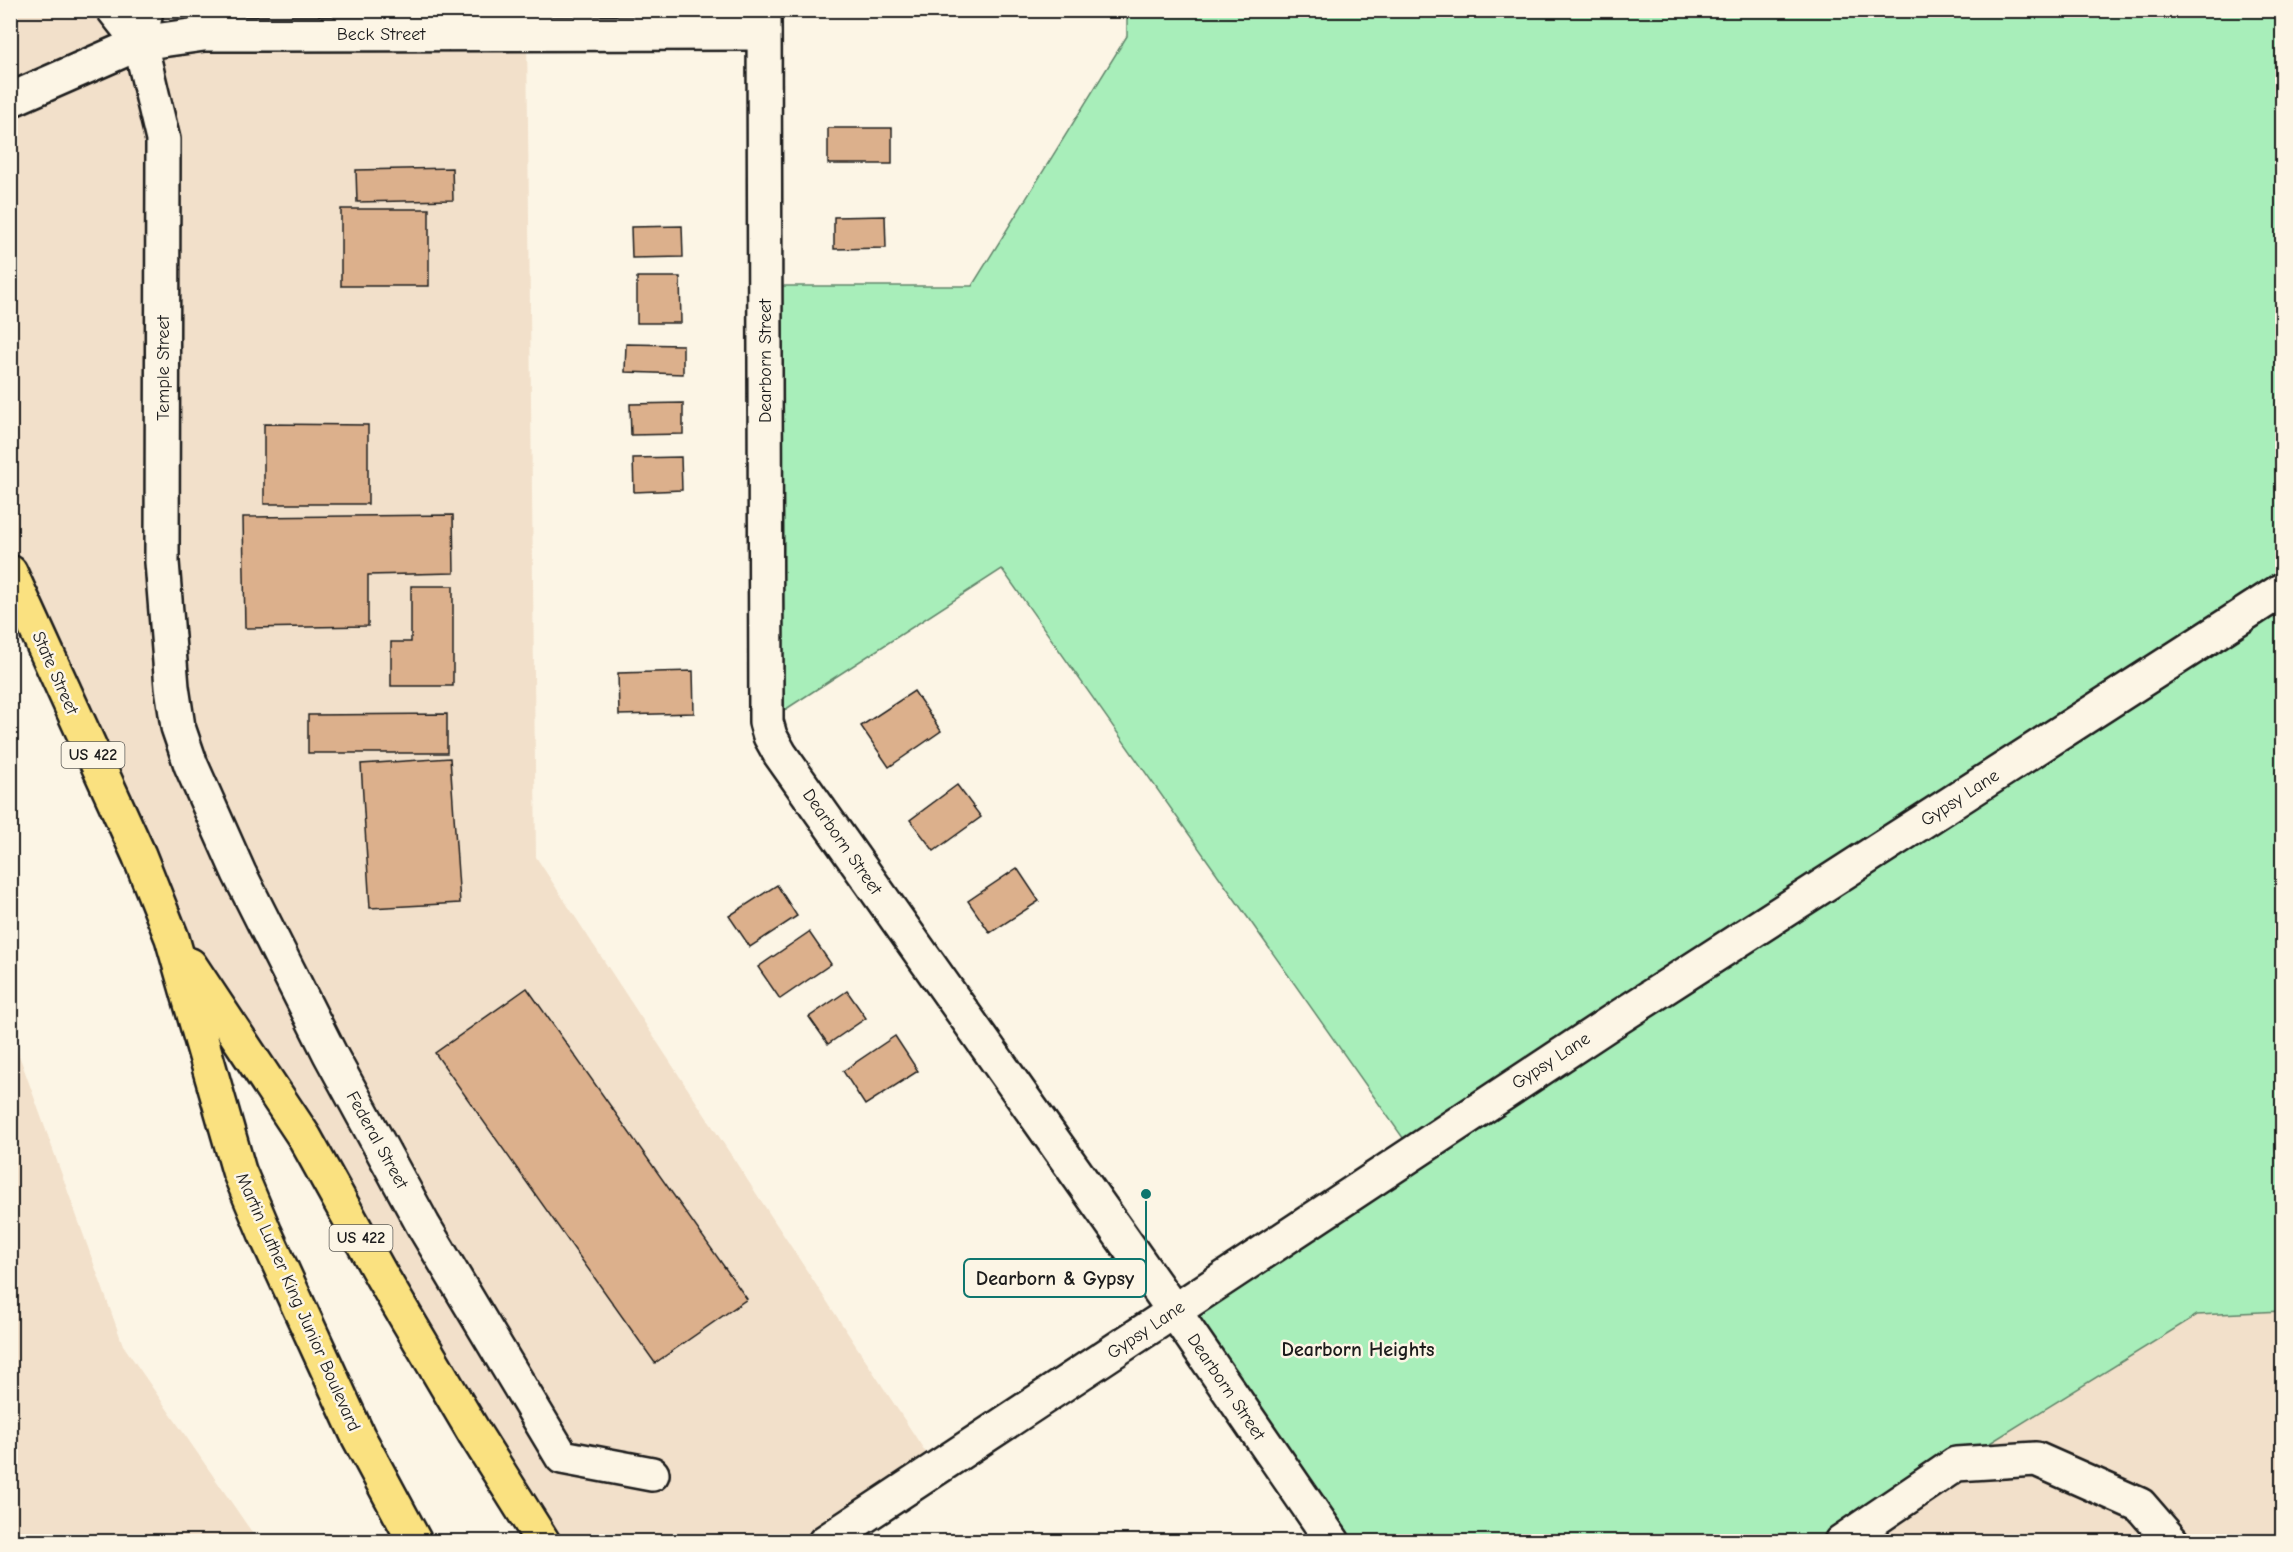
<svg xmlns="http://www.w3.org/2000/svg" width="2293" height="1552" font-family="'Comic Neue',sans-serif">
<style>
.built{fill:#f2e0ca}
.green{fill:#a8eeba;stroke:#62856b;stroke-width:1.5}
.building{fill:#dcb08c;stroke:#1c1c1c;stroke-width:1.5}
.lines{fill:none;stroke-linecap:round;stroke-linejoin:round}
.minor-casing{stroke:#1c1c1c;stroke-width:38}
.secondary-casing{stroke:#1c1c1c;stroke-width:38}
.primary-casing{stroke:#1c1c1c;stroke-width:38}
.minor{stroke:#fcf5e5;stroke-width:33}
.secondary{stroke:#fcf5e5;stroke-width:33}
.primary{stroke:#fae180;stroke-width:33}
.labels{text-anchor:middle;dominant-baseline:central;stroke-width:5;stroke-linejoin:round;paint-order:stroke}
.shield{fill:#fcf5e5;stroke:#5f5d58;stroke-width:1.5}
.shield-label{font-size:16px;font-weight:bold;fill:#1c1c1c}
.street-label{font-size:18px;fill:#1c1c1c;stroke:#fcf5e5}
.neighbourhood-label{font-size:20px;font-weight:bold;fill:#1c1c1c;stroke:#fcf5e5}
.leader{fill:none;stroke:#0f766e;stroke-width:2}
.callout-dot{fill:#0f766e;stroke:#fcf5e5;stroke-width:2}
.callout{fill:#fcf5e5;stroke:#0f766e;stroke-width:2}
.callout-label{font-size:20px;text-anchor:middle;font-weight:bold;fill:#1c1c1c}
</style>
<rect width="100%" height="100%" fill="#fcf5e5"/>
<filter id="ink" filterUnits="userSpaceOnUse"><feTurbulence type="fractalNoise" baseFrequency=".0167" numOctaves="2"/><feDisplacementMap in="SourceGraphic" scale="12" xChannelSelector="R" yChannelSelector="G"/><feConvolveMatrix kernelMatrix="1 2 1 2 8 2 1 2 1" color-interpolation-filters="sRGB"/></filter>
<g filter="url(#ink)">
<g class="built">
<path d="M10,11h136l-6,31 387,-8 9,823 400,611 -111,73h-282l-371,-603 -161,-366z"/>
<path d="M10,1030l113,315 135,196h-247z"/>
<path d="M2282,1311v230l-441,1 115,-78 241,-149z"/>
</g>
<path class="green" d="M1127,11h1155v1300l-85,4 -241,149 -115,77h-508l-159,-230 239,-159 -411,-583 -236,153 -1,-436h207l155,-250z"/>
<g class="building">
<rect x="828" y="128" width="64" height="36"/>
<path d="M452,168l1,32 -96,2 -1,-32z"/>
<rect x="341" y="209" width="88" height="77"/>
<path d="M885,216l1,32 -52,1v-32z"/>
<path d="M682,226l1,31 -51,1 -1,-31z"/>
<path d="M637,277h43l1,46h-44z"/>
<path d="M626,344l57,1v29l-58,-2z"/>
<path d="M683,403v31l-52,1 -1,-31z"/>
<path d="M264,424l104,1v79h-104z"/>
<path d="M681,457l1,33 -48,2 -1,-34z"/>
<path d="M453,515l1,58 -86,2v51l-123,2 -2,-111z"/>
<path d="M411,586h42v100h-62v-44h20z"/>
<path d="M693,671l1,42 -75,2 -1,-42z"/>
<path d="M914,691l27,40 -52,36 -28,-41z"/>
<path d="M447,714v39h-139v-38z"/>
<path d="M450,758l10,145 -90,5 -9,-144z"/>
<path d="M957,785l24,32 -47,34 -24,-31z"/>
<path d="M1017,868l22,33 -49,32 -22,-32z"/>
<path d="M777,885l20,31 -47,31 -21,-31z"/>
<path d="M809,932l22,32 -51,35 -22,-32z"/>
<path d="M527,988l220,311 -92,64 -220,-310z"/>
<path d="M847,991l19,27 -38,26 -19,-27z"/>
<path d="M895,1036l23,35 -53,34 -22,-34z"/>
</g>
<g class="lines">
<defs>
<g id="minor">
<path d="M114,10l26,33"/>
<path d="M146,10l-6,33 23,97 -1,422 10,125 6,40 13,38 48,108 91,181 93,171 139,232 90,17"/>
<path d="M764,10l2,712 4,14 10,18 394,557 159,231"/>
<path d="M10,100l130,-57 64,-9 560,-1"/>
<path d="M1841,1542l115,-78 80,-5 104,46 32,37"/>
</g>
<path id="secondary" d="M825,1542l788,-521 669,-431"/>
<g id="primary">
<path d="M10,572l129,283 33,83 67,233 26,62 93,203 57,106"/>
<path d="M190,965l115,173 76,137 94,159 68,108"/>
</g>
</defs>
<use href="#minor" class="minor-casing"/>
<use href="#secondary" class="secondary-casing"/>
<use href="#primary" class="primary-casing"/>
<use href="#minor" class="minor"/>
<use href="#secondary" class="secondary"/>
<use href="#primary" class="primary"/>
</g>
</g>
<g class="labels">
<g class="shield">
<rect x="61.5" y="742" width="63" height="26" rx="4.5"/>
<rect x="329.5" y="1225" width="63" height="26" rx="4.5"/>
</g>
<g class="shield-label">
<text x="93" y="755">US 422</text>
<text x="361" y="1238">US 422</text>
</g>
<g class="street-label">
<text x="381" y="34">Beck Street</text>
<text transform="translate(765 361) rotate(-90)">Dearborn Street</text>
<text transform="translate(163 368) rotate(-90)">Temple Street</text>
<text transform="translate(55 673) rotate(66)">State Street</text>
<text transform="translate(1960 798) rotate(-33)">Gypsy Lane</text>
<text transform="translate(842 842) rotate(55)">Dearborn Street</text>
<text transform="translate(1551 1061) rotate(-33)">Gypsy Lane</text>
<text transform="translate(377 1140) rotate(61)">Federal Street</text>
<text transform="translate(298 1302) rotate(66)">Martin Luther King Junior Boulevard</text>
<text transform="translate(1146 1330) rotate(-34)">Gypsy Lane</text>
<text transform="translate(1226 1387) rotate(56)">Dearborn Street</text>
</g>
<g class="neighbourhood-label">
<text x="1358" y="1349">Dearborn Heights</text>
</g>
</g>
<path class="leader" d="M1146 1194L1146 1278"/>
<circle class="callout-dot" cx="1146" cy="1194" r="6"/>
<rect class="callout" x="964" y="1259" width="182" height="38" rx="6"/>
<g class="callout-label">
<text x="1055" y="1285">Dearborn &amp; Gypsy</text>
</g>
<rect width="2293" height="1552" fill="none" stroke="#fcf5e5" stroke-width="36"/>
<rect x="18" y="18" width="2257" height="1516" fill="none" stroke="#1c1c1c" stroke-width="2" filter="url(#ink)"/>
</svg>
